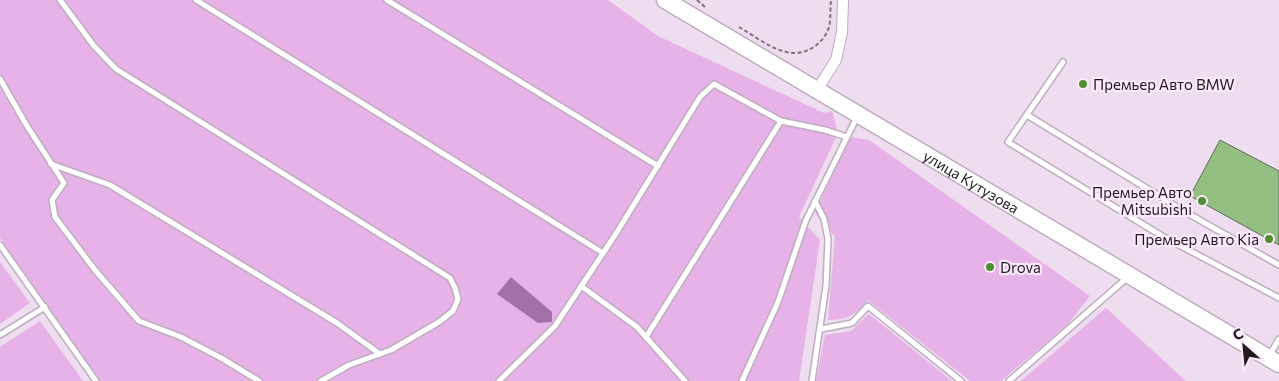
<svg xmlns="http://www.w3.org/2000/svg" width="1279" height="381" font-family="Commissioner,sans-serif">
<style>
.green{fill:#e7b2e8}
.water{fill:#a471a6}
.building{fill:#93c082;stroke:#5f6b5a}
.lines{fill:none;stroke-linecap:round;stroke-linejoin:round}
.service-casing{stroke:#beadbf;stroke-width:8}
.minor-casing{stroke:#beadbf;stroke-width:12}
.primary-casing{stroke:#beadbf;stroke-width:19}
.path{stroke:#7e727e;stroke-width:2;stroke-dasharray:4 2.5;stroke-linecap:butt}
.service{stroke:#fff;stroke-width:5}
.minor{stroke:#fff;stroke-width:10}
.primary{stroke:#fff;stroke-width:16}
.poi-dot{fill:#4f8f31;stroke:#fceafc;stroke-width:2}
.labels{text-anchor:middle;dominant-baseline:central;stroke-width:4.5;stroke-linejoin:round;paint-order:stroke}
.poi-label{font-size:15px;fill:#201a20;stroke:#fceafc;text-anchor:start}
.street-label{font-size:15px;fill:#201a20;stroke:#fceafc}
</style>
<rect width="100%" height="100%" fill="#eedcef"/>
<g class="green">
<path d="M0,0h608l50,36 166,77 8,-2 6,22 -39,84 21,23 -21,141h-700l-99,-143z"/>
<path d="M850,137l19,3 221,156 -22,28 -67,57h-31l-102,-81c-13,15 -20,20 -40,20l7,-83 -20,-24z"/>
<path d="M0,262l30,41 -30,21z"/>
<path d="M1106,308l80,73h-165z"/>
<path d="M869,314l83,67h-136l9,-46 26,-4z"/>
<path d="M40,321l43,60h-83v-34z"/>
</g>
<path class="water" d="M511,277l41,35v10l-14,1 -41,-29z"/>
<path class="building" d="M1220,140l59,31v74l-89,-49z"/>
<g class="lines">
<defs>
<g id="service">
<path d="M60,0l34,46 22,23 334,209 5,10 3,11 -5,12 -14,11 -48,28 -42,15 -28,16"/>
<path d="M196,0l407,253"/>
<path d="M387,0l271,166"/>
<path d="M1063,62l-55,80 154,94 117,62"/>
<path d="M0,79l27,47 37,57 -12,17 3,17 40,53 44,51 42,16 42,22 36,22"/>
<path d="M1027,115l155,95 97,55"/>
<path d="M51,164l59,21 227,138 43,31"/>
<path d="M0,245l96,136"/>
<path d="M581,286l56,41 48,54"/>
<path d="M821,329l31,-6 16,-17 93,75"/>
<path d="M0,335l45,-28"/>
<path d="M646,337l135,-216"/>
<path d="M1269,356l10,-17"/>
<path d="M499,381l56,-55 62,-94 83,-135 14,-13 67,37 44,9 22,7"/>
<path d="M742,381l36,-79 28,-82 51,-103"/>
<path d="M812,381l14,-95 2,-47 -4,-20 -9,-18"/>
<path d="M1009,381l119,-104"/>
</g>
<path id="minor" d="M817,90l19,-30 6,-28 1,-32"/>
<g id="primary">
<path id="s1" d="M665,0l614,364"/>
</g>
</defs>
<use href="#service" class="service-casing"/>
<use href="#minor" class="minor-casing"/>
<use href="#primary" class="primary-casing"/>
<g class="path">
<path d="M697,0l8,7"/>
<path d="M739,27c14,8 29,20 44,24 19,7 40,-5 46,-24 2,-8 1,-18 2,-27"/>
</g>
<use href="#service" class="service"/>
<use href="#minor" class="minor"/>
<use href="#primary" class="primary"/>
</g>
<g class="poi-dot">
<circle cx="1083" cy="84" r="5"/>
<circle cx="1202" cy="201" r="5"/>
<circle cx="1269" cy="239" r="5"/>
<circle cx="990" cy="267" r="5"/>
</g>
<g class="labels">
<g class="poi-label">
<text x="1093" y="84">Премьер Авто BMW</text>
<text x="1192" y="192" text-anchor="end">Премьер Авто<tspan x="1192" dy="17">Mitsubishi</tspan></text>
<text x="1259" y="239" text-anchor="end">Премьер Авто Kia</text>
<text x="1000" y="267">Drova</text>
</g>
<g class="street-label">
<text stroke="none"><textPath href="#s1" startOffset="356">улица Кутузова</textPath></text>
</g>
</g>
<g transform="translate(1244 346) rotate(333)" stroke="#fceafc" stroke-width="4" paint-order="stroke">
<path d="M0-4L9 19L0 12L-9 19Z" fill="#201a20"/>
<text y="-8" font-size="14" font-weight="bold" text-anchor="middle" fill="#201a20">С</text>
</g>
</svg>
